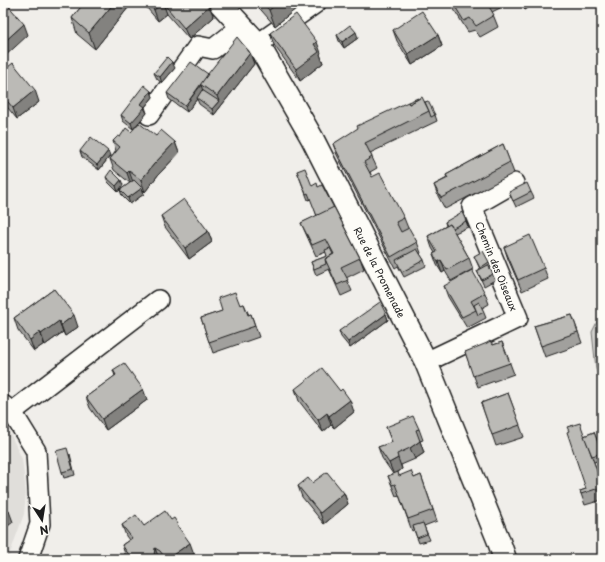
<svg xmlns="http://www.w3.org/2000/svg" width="605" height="562" font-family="'Playpen Sans',sans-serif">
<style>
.built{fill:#e0deda}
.green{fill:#d0cfcc;stroke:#767674}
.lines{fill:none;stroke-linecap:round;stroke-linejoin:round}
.street-casing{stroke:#1c1c1c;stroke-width:22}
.secondary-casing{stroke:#1c1c1c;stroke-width:25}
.street{stroke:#fdfcf7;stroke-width:19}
.secondary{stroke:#fdfcf7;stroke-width:22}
.wall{fill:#a1a09d;stroke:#1c1c1c}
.shaded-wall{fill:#83827f;stroke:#1c1c1c}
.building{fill:#bbbab6;stroke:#1c1c1c}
.labels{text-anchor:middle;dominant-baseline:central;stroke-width:3.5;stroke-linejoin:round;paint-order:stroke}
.street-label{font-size:10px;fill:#1c1c1c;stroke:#fdfcf7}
</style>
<rect width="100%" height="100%" fill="#f0eeea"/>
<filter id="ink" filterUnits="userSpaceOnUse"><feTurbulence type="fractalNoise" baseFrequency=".025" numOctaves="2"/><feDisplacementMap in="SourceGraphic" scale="8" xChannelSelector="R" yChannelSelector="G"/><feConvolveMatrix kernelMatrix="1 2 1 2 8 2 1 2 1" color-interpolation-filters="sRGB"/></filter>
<g filter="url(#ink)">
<path class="built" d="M3,424l6,7 13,28 4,33 -2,22 -16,45h-5z"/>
<path class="green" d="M602,312v77l-6,-20 -4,-37z"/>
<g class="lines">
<defs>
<g id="street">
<path d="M258,44l58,-41"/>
<path d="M149,115l49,-69 15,3 29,-23"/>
<path d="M426,362l92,-44 -46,-111 42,-24"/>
<path d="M3,405l9,7 24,39 4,73 -12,35"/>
<path d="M12,412l146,-112"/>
</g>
<path id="secondary" d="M220,3l38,41 54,94 62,122 52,102 72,177 7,20"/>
</defs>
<use href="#street" class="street-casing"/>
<use href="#secondary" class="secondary-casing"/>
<use href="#street" class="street"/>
<use href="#secondary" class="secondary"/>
</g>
<g class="wall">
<path d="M84,3h48l-37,46 -18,-15 -5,-16z"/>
<path d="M145,3h62l2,3 5,11 -25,22 -22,-25 -9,7 -11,-13z"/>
<path d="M255,3h48l-28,23z"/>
<path d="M450,3h48l2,5 -8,4 6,15 -18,10 -5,-7 -7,2z"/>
<path d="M520,3h15l-10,7z"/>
<path d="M393,30l45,5 4,11 -30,19 -15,-24z"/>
<path d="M270,33l51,20 -1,1 3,9 -23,18 -26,-36z"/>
<path d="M337,35l21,3 -14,10 -5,-7z"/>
<path d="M250,53l4,11 -40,51 -15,-11 -2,-5 -10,13 -18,-13 -2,-6 41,-19z"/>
<path d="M175,68l-13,15 -5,-4 -3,-6z"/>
<path d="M3,71l36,31 -22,17 -14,-17z"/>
<path d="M151,91l2,6 -8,10 2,6 -14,16 -10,-8 -2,-6z"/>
<path d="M418,99l7,3 10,13 2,6 -67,32 7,15 -7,4 2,5 32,41 4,10 9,14 4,11 -1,1 4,6 2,6 -22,11 -6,-11 -3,2 -58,-113 -4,-11z"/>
<path d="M131,132l25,4 19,6 4,11 -21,22 -13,17 -3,-3 2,5 -14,10 -8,-8 -2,-6 10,-7 -16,-13 -4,-11 6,-8 -3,-10 7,-4z"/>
<path d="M503,144l11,29 -69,36 -7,-13 -4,-11 13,-7 -1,-3z"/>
<path d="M80,151h28l2,5 -11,14 -17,-13z"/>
<path d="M297,171l15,15 6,1 42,71 4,11 -18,9 6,13 -11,5 -12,-27 -13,6 -5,-13 16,-6 -1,-4 -10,4 -15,-33 16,-7 -6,-17 -3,1z"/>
<path d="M106,177l17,8 -5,7 -10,-10z"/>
<path d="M509,192h22l3,6 -18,9z"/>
<path d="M161,216l47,15 4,11 -23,17 -24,-32z"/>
<path d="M466,221l2,6 -13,6 14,25 4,11 -22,12 -6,-10 -3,2 -5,-8 -4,-11 2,-1 -3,-5 -4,-12 18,-10 -1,-4z"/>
<path d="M504,247l40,21 4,11 -26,12 -14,-32z"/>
<path d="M474,256l15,6 2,6 -1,1 5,11 -11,6 -7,-15 3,-2z"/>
<path d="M444,286l41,7 4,11 -7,4 4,10 -19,10 -19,-31z"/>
<path d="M54,289l24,38 -13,9 -2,-4 -18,13 -1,-1 -10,7 -16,-21 -4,-12z"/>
<path d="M244,304l5,11 2,-1 8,23 -46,16 -12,-35z"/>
<path d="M386,314l2,6 -38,28 -9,-11 -2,-6z"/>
<path d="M572,315l10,28 -14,5v1l-23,8 -11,-31z"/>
<path d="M502,342l12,32 -36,13 -13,-35 28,-7z"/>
<path d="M113,370l30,19 4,11 -41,30 -16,-22 -4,-11 29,-21z"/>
<path d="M295,389l59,23 -20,16 -3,-3 -8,7 -24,-31z"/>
<path d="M508,393l16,44 -28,9 -15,-43z"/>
<path d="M386,427l33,2 4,11 -3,1 4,12 -9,6 -14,6 1,4 -5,4 2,3 15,2 7,-3 16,46 -13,5 6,14 -11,3 -5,-13 -2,1 -13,-36 -3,1 -8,-20 5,-2 -11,-16 -4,-11 14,-4z"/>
<path d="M594,432l8,21v6l-8,3 8,23v15l-17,5 -5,-14 6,-2 -2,-53z"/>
<path d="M70,454l5,21 -11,3 -2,-6z"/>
<path d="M312,483l32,10 4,11 -24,20 -22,-27 -4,-11z"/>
<path d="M171,520l9,9 14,25 -7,5h-60l-1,-2 -4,-12 7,-5 -3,-4 -4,-11 22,1z"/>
</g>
<g class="shaded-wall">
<path d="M114,3h18l-37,46 -6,-16z"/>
<path d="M162,3h1l4,11 -9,7 -4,-11z"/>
<path d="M278,3h25l-28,23 -6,-16z"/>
<path d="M523,3h12l-10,7z"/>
<path d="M209,6l5,11 -25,22 -5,-11z"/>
<path d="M24,24l4,11 -25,23v-15z"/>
<path d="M356,32l2,6 -14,10 -2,-6z"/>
<path d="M438,35l4,11 -30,19 -4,-11z"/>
<path d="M317,42l4,11 -1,1 3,9 -23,18 -4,-12 18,-25z"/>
<path d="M250,53l4,11 -40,51 -2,-6 7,-8 -2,-5z"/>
<path d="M172,62l3,6 -13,15 -2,-6z"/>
<path d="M201,85l2,6 -16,21 -2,-6z"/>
<path d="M35,90l4,12 -22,17 -4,-11z"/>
<path d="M151,91l2,6 -9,11 3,5 -14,16 -2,-6 10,-19z"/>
<path d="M175,142l4,11 -21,22 -13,17 -4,-12 13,-16z"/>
<path d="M108,151l2,5 -11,14 -2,-5z"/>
<path d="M129,171l4,11 -2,2 -4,-11z"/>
<path d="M121,180l2,5 -5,7 -2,-6z"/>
<path d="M142,188l2,6 -14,10 -2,-6z"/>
<path d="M208,231l4,11 -23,17 -4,-11z"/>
<path d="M441,260l4,11 -3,2 -4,-11z"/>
<path d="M386,314l2,6 -38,28 -2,-6z"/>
<path d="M74,315l4,12 -13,9 -4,-11z"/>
<path d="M59,321l4,11 -18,13 -4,-11z"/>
<path d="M40,332l4,12 -10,7 -4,-11z"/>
<path d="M143,389l4,11 -41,30 -4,-11z"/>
<path d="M350,400l4,12 -20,16 -5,-12z"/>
<path d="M327,413l4,12 -8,7 -5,-12z"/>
<path d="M420,441l4,12 -9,6 -5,-11z"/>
<path d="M398,458l4,11 -8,6 -5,-12z"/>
<path d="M344,493l4,11 -24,20 -4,-11z"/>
<path d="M9,511l4,11 -10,8v-15z"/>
<path d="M190,543l4,11 -7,5h-20z"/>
<path d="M155,548l4,11h-4l-1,-3z"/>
<path d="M147,555l1,4h-7z"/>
</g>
<g class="building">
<path d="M3,3h3l18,21 -21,19z"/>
<path d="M84,3h30l-25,30 -17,-15z"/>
<path d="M148,3h14l-8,7z"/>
<path d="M163,3h44l2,3 -25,22z"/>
<path d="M263,3h15l-9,7z"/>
<path d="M453,3h34l7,12 -18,11 -6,-8 -6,3z"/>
<path d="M422,11l16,24 -30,19 -15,-24z"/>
<path d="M296,14l21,28 -3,2 5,8 -23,17 -26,-36z"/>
<path d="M350,25l6,7 -14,10 -5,-7z"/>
<path d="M237,37l13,16 -33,43 -17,-12z"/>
<path d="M167,57l5,5 -12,15 -6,-4z"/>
<path d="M191,62l17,12 -23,32 -18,-13z"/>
<path d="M13,63l22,27 -22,18 -10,-12v-25z"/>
<path d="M144,85l7,6 -10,13 4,3 -14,16 -10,-8z"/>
<path d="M202,90l17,11 -7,8 -15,-11z"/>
<path d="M422,97l7,14 -64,32 7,14 -8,5 8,15 8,-4 24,45 -8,4 5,10 8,-4 8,14 -26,15 -58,-113 25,-16 -1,-2 51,-24 1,2z"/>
<path d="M418,98v1l-9,5 -1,-2z"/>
<path d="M428,101l7,14 -4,2 -2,-6 -4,-9z"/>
<path d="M139,123l17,13 5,-6 14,12 -21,22 -13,16 -12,-9 -2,2 -17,-14 10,-12 -7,-6 5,-5 2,1 6,-9 5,4z"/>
<path d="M91,137l17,14 -11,14 -17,-14z"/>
<path d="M503,144l7,18 -69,36 -7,-13 14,-7 -2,-3z"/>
<path d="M305,168l7,18 5,-3 1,4 4,-2 12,23 -17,8 -9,-23 -2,1 -9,-23z"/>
<path d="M111,170l10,10 -5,6 -10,-9z"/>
<path d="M134,180l8,8 -14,10 -8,-8z"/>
<path d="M527,183l4,9 -18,9 -4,-9z"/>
<path d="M184,199l24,32 -23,17 -24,-32z"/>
<path d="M334,207l26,51 -19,9 7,13 -11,5 -12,-26 9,-5 -8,-15 -14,6 -11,-22z"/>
<path d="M462,212l4,9 -13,7 -3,-4 -3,2 -2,-4z"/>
<path d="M450,224l19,34 -22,12 -6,-10 -3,2 -5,-8 4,-2 -9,-16z"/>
<path d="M530,235l14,33 -26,12 -14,-33z"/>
<path d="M330,248l3,6 -8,5 1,5 -12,5 -3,-7 16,-6 -2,-6z"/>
<path d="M417,249l7,11 -22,12 -6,-12z"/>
<path d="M483,251l6,11 -9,6 -6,-12z"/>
<path d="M488,265l5,9 -11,6 -5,-9z"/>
<path d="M472,270l13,23 -14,8 5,9 -14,7 -18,-31z"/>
<path d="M54,289l20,26 -13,10 -2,-4 -18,13 -1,-2 -10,8 -16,-22z"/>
<path d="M235,292l5,13 4,-1 4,11 3,-1 4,12 -46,16 -8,-24 21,-7 -4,-13z"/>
<path d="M380,302l6,12 -38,28 -9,-11z"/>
<path d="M479,302l5,10 -6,3 -4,-10z"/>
<path d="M572,315l6,17 -14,5v1l-23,8 -7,-20z"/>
<path d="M490,341l3,4 9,-3 8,21 -37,13 -8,-24 22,-9z"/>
<path d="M124,363l19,26 -41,30 -16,-22 30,-22 -3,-5z"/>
<path d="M322,368l18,23 2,-2 8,11 -21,16 -2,-3 -9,7 -23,-31z"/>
<path d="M508,393l12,32 -28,10 -11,-32z"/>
<path d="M413,416l6,13 -3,1 4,11 -10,7 -13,6 1,4 -9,5 -11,-16 14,-5 -6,-15z"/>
<path d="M580,423l22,62v2l-21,7 -1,-3 6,-2 -19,-57 2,-1 -2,-4z"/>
<path d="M594,432l8,21 -10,3 -8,-20z"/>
<path d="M67,448l6,21 -11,3 -6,-21z"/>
<path d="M411,471l3,7 7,-3 12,35 -25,9 -13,-35 -3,1 -4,-9 10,-4 1,4z"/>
<path d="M327,472l17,21 -24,20 -22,-27 10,-8 4,5z"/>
<path d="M3,502l6,9 -6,4z"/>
<path d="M165,511l6,9 3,-2 4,6 -1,1 13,18 -23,16h-1l-6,-8 -5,-3 -1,8 -7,-1 -6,4h-9l-10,-14 10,-7 -10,-13 14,-10 8,11z"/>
<path d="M423,523l4,11 -10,4 -4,-12z"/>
<path d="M290,557v2h-9z"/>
</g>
</g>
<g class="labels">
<g class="street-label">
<text transform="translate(497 266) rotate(68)">Chemin des Oiseaux</text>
<text transform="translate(380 272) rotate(63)">Rue de la Promenade</text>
</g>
</g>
<rect width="605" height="562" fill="none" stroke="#fdfcf7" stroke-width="16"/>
<rect x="8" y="8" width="589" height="546" fill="none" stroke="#1c1c1c" stroke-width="1.5" filter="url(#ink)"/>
<g transform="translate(42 520) rotate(168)" stroke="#fdfcf7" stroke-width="3" paint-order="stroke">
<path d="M0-3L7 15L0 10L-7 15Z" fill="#1c1c1c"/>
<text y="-6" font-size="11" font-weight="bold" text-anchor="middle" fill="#1c1c1c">N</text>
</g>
</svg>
